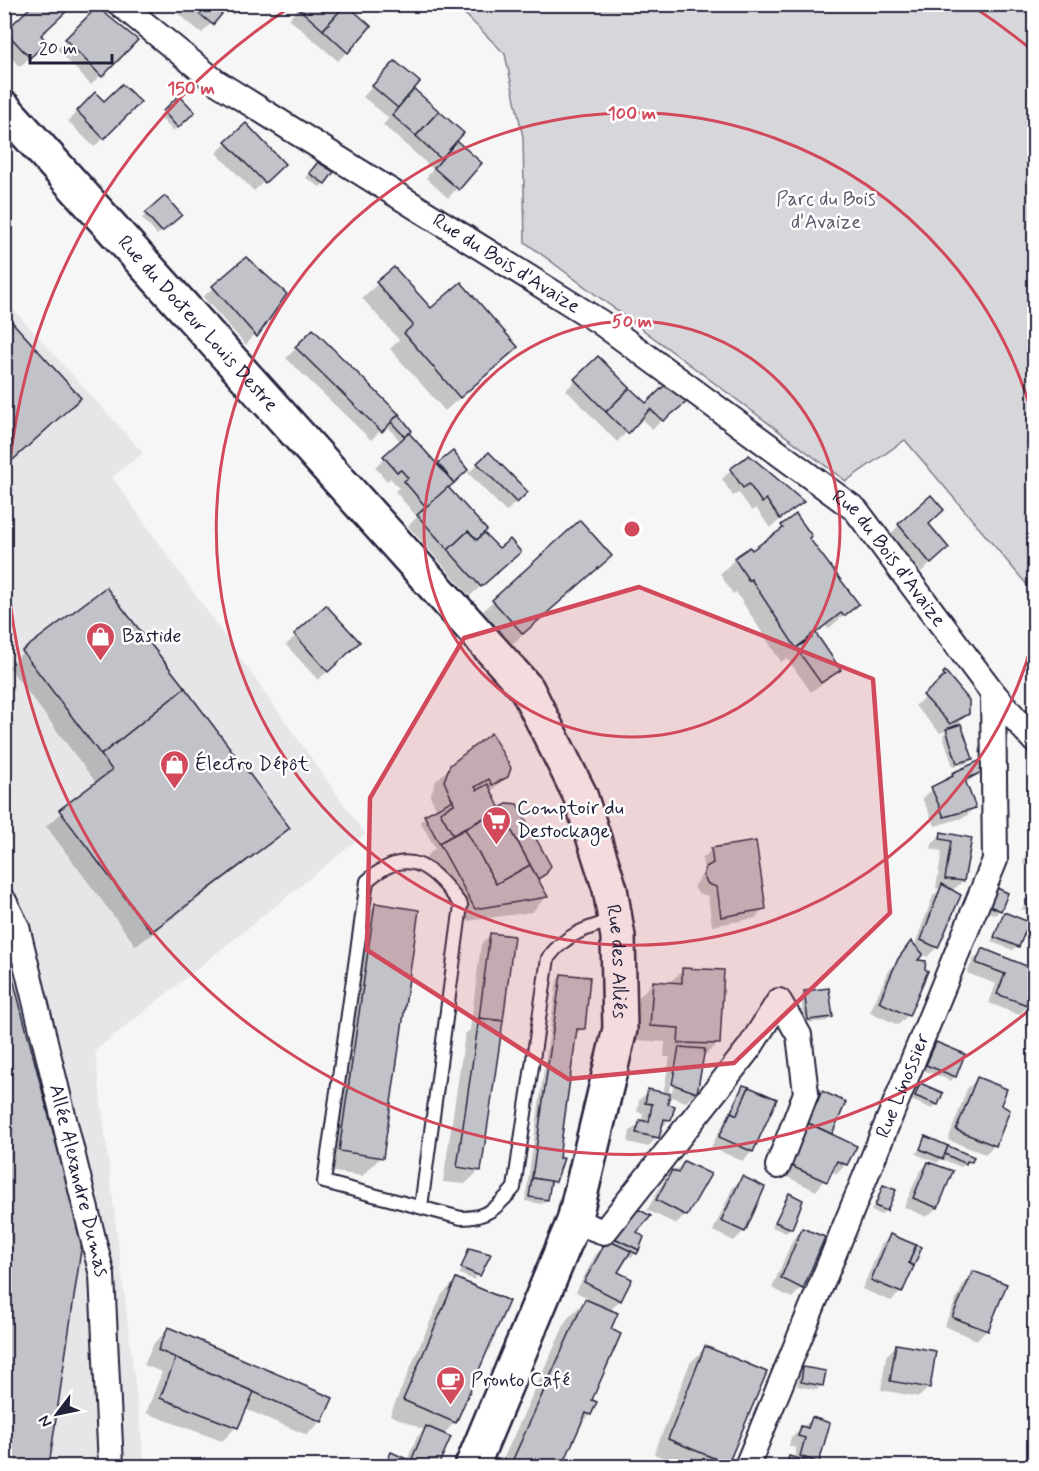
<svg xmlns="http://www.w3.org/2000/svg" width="1039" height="1471" font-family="Mynerve,sans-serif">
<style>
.built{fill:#e6e6e9}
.green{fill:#d7d7db;stroke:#7c7c8b;stroke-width:1.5}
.shadow{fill:#0003;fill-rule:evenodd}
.building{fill:#c2c2c9;stroke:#22223b;stroke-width:1.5}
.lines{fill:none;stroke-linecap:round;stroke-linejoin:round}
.lane-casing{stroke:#22223b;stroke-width:16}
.street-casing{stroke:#22223b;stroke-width:28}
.secondary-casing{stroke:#22223b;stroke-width:38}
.lane{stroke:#fff;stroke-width:12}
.street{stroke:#fff;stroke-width:24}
.secondary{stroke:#fff;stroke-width:33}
.marked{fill:#d1495b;fill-opacity:0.2;stroke:#d1495b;stroke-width:4.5;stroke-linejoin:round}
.ring{fill:none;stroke:#d1495b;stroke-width:3}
.labels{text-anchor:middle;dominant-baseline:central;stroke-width:5;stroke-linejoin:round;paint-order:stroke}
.park-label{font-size:20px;fill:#58586b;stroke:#fff}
.street-label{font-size:20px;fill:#22223b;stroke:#fff}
.poi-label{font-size:20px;fill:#22223b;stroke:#fff;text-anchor:start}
.centre{fill:#d1495b;stroke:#fff;stroke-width:3}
.ring-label{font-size:18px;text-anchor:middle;font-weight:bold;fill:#d1495b;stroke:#fff;stroke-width:5;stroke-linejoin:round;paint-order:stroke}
</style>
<rect width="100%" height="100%" fill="#f6f6f7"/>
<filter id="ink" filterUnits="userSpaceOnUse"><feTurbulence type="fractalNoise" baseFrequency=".0167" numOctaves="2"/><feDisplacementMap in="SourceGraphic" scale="12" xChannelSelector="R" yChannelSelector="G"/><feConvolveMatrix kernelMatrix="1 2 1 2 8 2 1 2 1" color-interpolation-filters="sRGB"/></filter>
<g filter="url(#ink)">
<path class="built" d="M4,299l139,154 -31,24 253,357 -270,217 50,415h-140z"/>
<path class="green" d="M456,5h578v588l-129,-153 -59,41 -321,-239 -2,-105 -18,-83z"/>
<g class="shadow">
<path d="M37,4l2,31 6,7 -25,25 -16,-17v-16z"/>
<path d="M185,4h58l-10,11 -8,-7 -23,25 -25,-20z"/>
<path d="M302,4l45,48 -9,9 -49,-42z"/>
<path d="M97,9l39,32 -45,44 -34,-36z"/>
<path d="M385,72l27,17 43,52 25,22 -32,35 -22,-20 7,-9 -50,-44 6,-7 -26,-21z"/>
<path d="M95,94l9,9 35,-1 -45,45 -26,-26z"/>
<path d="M179,97l13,15 -19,19 -14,-15z"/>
<path d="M246,125l37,39 -29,27 -38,-38z"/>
<path d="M314,168l10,15 -4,4 -14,-9z"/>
<path d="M146,214l33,1 -22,20 -15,-17z"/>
<path d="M246,259l39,35 -39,51 -43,-48z"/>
<path d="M394,269l37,41 85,37 -71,64 -55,-62 9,-9 -37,-42z"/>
<path d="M313,332l124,134 16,-13 13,17 -19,18 35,45 27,28 -39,35 -62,-70 9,-9 -22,-26 4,-3 -9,-10 -3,3 -12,-14 26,-25 -15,-17 -15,15 -85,-82z"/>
<path d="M598,358l48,48 39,-5 -33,28 -12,-11 -23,24 -51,-52z"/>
<path d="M489,454l37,38 -20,20 -38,-39z"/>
<path d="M731,470l71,32 -32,26 -14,-20 -4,3 -13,-18 -6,3 -11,-17z"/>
<path d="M796,516l11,22 50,66 -29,25 -2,-3 -11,9 24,35 -28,22 -24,-34 -6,4 -45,-70 -3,2 -13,-20 15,-15 17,-7z"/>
<path d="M927,524l10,34 -16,14 -31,-37 9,-10z"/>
<path d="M610,556l-102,92 -29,-33 14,-14z"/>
<path d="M326,607l23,45 -31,28 -32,-35z"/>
<path d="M23,652l265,176 -15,14 -137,104 -90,-120 51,-42 -88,-117z"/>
<path d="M945,673l23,41 -14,14 17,31 -4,4 -14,4 -10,-32 5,-5 -8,3 -25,-27 21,-20 -2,-2z"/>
<path d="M980,763l1,9 -16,12 10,23 -10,10 -30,9 -13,-28 30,-24z"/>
<path d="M451,766l56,10 -17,16 9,19 46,62 -8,8 9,16 -14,15 -71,10 -36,-64 10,-10 -15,-27 17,-11 -7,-14 6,-15z"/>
<path d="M1034,826v41l-11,-3z"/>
<path d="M941,834l29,5 -7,42 -10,9 -16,57 -10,10 -6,-3 -5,7 -8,54 -10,10 -28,-13 19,-42 22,-26 3,3 19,-51 7,-7 -4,-1 6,-37 -11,-2 1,-5z"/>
<path d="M712,849l53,60 -10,9 -43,8 -4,-30 -10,-3 -4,-6 10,-16 -2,-12z"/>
<path d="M1034,882v30l-13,-3 7,-7z"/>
<path d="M998,890l2,20 -5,5 -8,-4z"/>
<path d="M376,905l5,252 -19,19 -41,-6 36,-246z"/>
<path d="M1004,914l13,32 -4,4 -22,-8z"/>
<path d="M490,935l-10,235 -15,14 -22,-2 22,-148 5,-4 11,-86z"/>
<path d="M4,950l76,293 -32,223h-44z"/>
<path d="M983,950l51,20v21l-5,14 -10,10 -30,-12 7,-19 -29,-11 6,-13z"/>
<path d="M683,970l35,74 -17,14 -6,35 -9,9 -18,-6 -2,9 3,15 -10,10 -2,7 -9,10 -20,-5 2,-11 12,-9 1,-9 -6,-1 2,-12 10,-9 14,3 7,-37h-6l1,-15 -28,-2 2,-43 14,-15 16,1zM676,1057h3l-7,35 -3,-1z"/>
<path d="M561,975l23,54 -9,4 -20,148 -6,5 -2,14 -5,4 -17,-3 32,-221z"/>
<path d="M805,992l26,24 -4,5 -23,2 -3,-26z"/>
<path d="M936,1044l19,32 -4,5 -28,-11z"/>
<path d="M977,1079l22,27 -4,39 -10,9 -37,-14 19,-51z"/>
<path d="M920,1085l17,19 -5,5 -21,-9z"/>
<path d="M743,1087l9,65 -10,9 -31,-14z"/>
<path d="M823,1093l21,10 -14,32 16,29 -9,10 -7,-3 -14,20 -35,-17 32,-72z"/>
<path d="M926,1138l46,19 -1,4 -10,6 -20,-8 -4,4 -21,-9z"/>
<path d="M685,1162l1,53 -10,9 -29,-14 16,-28z"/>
<path d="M928,1163l9,44 -10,10 -23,-10 15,-34z"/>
<path d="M743,1178l1,53 -10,10 -21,-10 20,-44z"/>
<path d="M883,1186l3,24 -5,5 -10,-4z"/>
<path d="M789,1195l12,5 -11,29 -4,4 -14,-6z"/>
<path d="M629,1214l6,18 1,21 -4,4 -6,-2 -10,17 4,28 -10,11 -1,19 -19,71 5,2 -5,12 -11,11 -16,35 5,2 -2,3h-66l67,-147 21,-21 -12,-6 21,-40z"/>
<path d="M802,1229v59l-10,10 -20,-10 21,-49z"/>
<path d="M891,1236l10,56 -10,9 -29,-12 19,-44z"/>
<path d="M470,1249l18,6 -14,25 -14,-6z"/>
<path d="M974,1273l13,57 -10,10 -33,-14 20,-43z"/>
<path d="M457,1280l-2,142 -12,13 6,3 -13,28h-55l11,-12 15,6 10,-23 7,-7 -34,-15 52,-121z"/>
<path d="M169,1329l152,92 -14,14 -62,-26 -9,18 -14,14 -76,-28 16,-41 -18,-7 10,-22z"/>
<path d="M896,1346l33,41 -10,10 -38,-7 5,-34z"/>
<path d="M705,1348l22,115 -4,3h-37l-32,-12 36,-91z"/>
<path d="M803,1369l18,17 -4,4 -20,-4 2,-13z"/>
<path d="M812,1419l6,43 -4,4h-30l6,-9 4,1 2,-10 -7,-2 2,-9z"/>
</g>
<g class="building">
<path d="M34,4h30l5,5 -28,26 6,7 -17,16 -25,-27z"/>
<path d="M188,4h42l-17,21z"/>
<path d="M301,4h45l-23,26 -25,-22z"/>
<path d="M346,4l25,22 -23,27 -25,-23z"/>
<path d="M97,7l41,33 -36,37 -37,-38z"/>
<path d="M395,61l25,21 -22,26 -26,-22z"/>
<path d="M122,84l19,18 -37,37 -27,-28 18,-19 9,9z"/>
<path d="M414,89l25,22 -23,25 -24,-21z"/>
<path d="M179,95l16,17 -17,16 -15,-17z"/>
<path d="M439,111l25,22 -23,26 -25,-23z"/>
<path d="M246,123l39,41 -20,19 -40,-41z"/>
<path d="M457,141l25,22 -23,27 -25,-22z"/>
<path d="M318,162l16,10 -9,12 -16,-11z"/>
<path d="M165,196l17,19 -20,17 -17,-19z"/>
<path d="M246,257l41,37 -30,43 -45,-51z"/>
<path d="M394,267l37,41 30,-26 57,65 -58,51 -56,-65 9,-8 -37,-43z"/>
<path d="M4,313l77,85 -77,70z"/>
<path d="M313,329l86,85 -17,18 -87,-85z"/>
<path d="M598,356l32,32 -24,24 -32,-33z"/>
<path d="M665,385l23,16 -25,20 -13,-12 -22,25 -22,-22 24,-24 16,15z"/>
<path d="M399,414l13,17 -7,6 -14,-15z"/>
<path d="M409,433l45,50 -28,24 -22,-26 4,-3 -7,-8 -4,2 -14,-16z"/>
<path d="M453,451l15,19 -14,13 -16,-20z"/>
<path d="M489,452l39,40 -11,11 -40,-40z"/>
<path d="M749,455l32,27 23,20 -24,17 -14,-20 -4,4 -13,-19 -6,4 -13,-19z"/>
<path d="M448,487l39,43 -10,10 -9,-9 -20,19 -31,-35z"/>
<path d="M931,495l13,15 -15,14 20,24 -18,16 -33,-40z"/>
<path d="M796,514l16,22 -3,2 50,66 -15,12 -3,-3 -45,35 -45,-69 -2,2 -15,-23 16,-11 2,3 31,-22 -2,-3z"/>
<path d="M580,520l32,36 -89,78 -31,-34z"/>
<path d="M468,531l9,9 7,-7 15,15 11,-9 11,13 -40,35 -33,-37z"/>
<path d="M106,587l79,101 -84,67 -79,-104z"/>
<path d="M326,605l34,37 -32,30 -34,-38z"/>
<path d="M815,632l26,38 -20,13 -25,-35 16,-10 -1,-3z"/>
<path d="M945,671l24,29v14l-19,10 -27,-29 22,-19 -2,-3z"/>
<path d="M185,688l105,140 -139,104 -92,-122 53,-40 -11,-15z"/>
<path d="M961,724l12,35 -16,4 -11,-34z"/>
<path d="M491,733l20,35 -3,9 -16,8 -3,-6 -14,8 2,3 11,-6 12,25 -47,26 -13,-23 14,-8 -10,-23 6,-16z"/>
<path d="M981,760l1,12 -17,8 11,28 -32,9 -13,-30 22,-11 -1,-3z"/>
<path d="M453,800l1,4 -14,8 13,23 -14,8 -15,-28z"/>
<path d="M509,803l8,1 34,62 -5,8 -8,5 -39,-71z"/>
<path d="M500,809l30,56 -34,19 -31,-55z"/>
<path d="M465,829l31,55 34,-19 18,32 -73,12 -36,-66z"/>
<path d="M941,832l31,6 -8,43 -19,-2 6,-38 -11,-2z"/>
<path d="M756,841l10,68 -45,8 -4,-30 -9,-3 -5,-8 3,-9 7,-4 -2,-15z"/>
<path d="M942,884l19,11 -23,53 -17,-8z"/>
<path d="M1034,884v23l-9,-2 1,-5 4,1z"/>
<path d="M997,888l11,5 -7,18 -11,-5z"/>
<path d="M375,903l44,7 -36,248 -44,-7z"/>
<path d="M1004,912l25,10 -10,25 -25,-10z"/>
<path d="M490,933l24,3 -11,85 -24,-3z"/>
<path d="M911,941l12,13 -5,6 8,1 -1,8 3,2 -19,45 -30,-14 19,-43z"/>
<path d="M4,944l78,299 -33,223h-45z"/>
<path d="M982,948l52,21v26l-4,11 -33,-12 8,-20 -29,-11z"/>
<path d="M682,968l42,2 -4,74 -42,-1 1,-15 -29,-2 3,-45 29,2z"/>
<path d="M561,974l29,3 -5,52h-8l-18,129h5l-8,24 -24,-4z"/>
<path d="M829,988l4,29 -25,3 -4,-29z"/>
<path d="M479,1018l24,3 -22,150 -24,-4z"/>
<path d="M936,1042l29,12 -9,23 -30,-12z"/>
<path d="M679,1047l26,2 -8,44 -25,-9z"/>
<path d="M977,1077l30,12 -6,16 9,5 -14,36 -40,-16z"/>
<path d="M920,1083l23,10 -5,12 -23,-9z"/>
<path d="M743,1085l6,2 -12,28 -6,-3z"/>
<path d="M749,1087l28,12 -24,53 -34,-15 12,-25 6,3z"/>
<path d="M648,1089l22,5 -2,10 7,2 -4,14 -7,-1 -5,19 -23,-5 4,-13 9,2 3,-18 -7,-1z"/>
<path d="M822,1091l24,11 -14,32 -24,-11z"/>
<path d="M808,1123l49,23 -10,19 -10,-4 -10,21 -38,-17z"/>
<path d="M925,1136l23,10 -5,13 -23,-10z"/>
<path d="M948,1146l26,11 -2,5 -5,-1 -1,3 -21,-10z"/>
<path d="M684,1161l27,13 -24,42 -31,-16 16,-30 6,3z"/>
<path d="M928,1162l25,9 -15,37 -25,-10z"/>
<path d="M742,1176l23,11 -20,45 -24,-11z"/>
<path d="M532,1178l19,3 -3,19 -19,-3z"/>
<path d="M883,1185l13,5 -9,21 -12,-5z"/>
<path d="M789,1193l14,7 -11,29 -17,-7z"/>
<path d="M634,1207l17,9 -14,16 7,5 -5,13 -29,-14z"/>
<path d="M802,1228l23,9 -22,52 -22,-11z"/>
<path d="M890,1234l26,11 -7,18 5,3 -12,27 -31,-13z"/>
<path d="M610,1236l29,14 -2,4 -30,-14z"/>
<path d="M607,1240l24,11 -13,21 14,7 -11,22 -37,-19z"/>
<path d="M916,1245l6,2 -8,19 -5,-3z"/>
<path d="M469,1248l22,6 -11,22 -19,-8z"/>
<path d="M973,1271l34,13 -19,47 -36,-14z"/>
<path d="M456,1278l53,23 -53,122 -53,-23z"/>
<path d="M585,1299l33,14 -7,16 10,5 -29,66 5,2 -6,13 -5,-2 -21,47 5,2 -2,4h-58z"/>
<path d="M168,1327l165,71 -11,24 -164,-72z"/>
<path d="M896,1344l40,7 -6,37 -40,-7z"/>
<path d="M705,1346l62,26 -39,92 -60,-25z"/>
<path d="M176,1358l78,34 -16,36 -78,-30z"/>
<path d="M803,1367l23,4 -3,15 -22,-4z"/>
<path d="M812,1417l18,6 -11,40 -19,-7 5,-18 -7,-2 3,-10 7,2z"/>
<path d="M426,1426l25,11 -13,29h-14l-13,-5z"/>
<path d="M391,1452l20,9 13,5h-39z"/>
<path d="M789,1456l24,7 -1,3h-26z"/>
</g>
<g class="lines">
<defs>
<path id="lane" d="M421,1207l40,-302c-28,-37 -52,-62 -94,-24l-43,301 137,36c26,0 36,-10 53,-30l34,-230c18,-24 38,-30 66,-38"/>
<g id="street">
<path id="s1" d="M120,4l96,78 384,240 256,188 137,183 41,47"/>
<path id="s2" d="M4,901l13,26 85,348 9,191"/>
<path d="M574,1221l30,11 146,-185 29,-46 20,34 7,58 -28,73"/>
<path id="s3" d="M747,1466l248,-606 -2,-167"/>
</g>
<g id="secondary">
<path id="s4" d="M4,108l523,581 53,106 30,94 8,48 2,92 -46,192 -102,245"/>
</g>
</defs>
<use href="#lane" class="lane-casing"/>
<use href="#street" class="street-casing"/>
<use href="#secondary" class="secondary-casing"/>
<use href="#lane" class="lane"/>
<use href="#street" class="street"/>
<use href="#secondary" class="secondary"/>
</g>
</g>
<path class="marked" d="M639,587l234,92 17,234 -156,150 -166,16 -201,-129 3,-152 94,-160z"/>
<g class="ring">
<circle cx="632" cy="529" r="208"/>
<path d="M1034 637A416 416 0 1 1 1034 421"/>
<path d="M1033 1007A624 624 0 1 1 292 6M972 6A624 624 0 0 1 1033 51"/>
</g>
<defs>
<symbol id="shop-pin" viewBox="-11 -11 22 30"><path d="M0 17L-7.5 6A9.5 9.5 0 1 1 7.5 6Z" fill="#d1495b" stroke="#fff"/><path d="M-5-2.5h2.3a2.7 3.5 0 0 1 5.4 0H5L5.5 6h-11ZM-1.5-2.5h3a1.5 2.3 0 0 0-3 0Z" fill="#fff"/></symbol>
<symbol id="supermarket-pin" viewBox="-11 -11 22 30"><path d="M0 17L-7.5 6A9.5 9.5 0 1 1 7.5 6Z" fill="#d1495b" stroke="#fff"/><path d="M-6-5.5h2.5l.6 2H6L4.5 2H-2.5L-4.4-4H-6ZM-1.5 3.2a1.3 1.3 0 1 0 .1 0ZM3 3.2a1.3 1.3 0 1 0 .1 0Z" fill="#fff"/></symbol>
<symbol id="cafe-pin" viewBox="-11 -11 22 30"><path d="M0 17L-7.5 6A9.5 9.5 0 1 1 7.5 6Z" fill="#d1495b" stroke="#fff"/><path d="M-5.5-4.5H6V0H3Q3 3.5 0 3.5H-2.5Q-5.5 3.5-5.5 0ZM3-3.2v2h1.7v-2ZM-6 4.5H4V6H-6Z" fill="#fff"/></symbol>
</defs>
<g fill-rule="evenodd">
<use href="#shop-pin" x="84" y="620" width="33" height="45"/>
<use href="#shop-pin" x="158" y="748" width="33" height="45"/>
<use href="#supermarket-pin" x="480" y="804" width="33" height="45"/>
<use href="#cafe-pin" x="434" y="1364" width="33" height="45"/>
</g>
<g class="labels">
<g class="park-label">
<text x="826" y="199">Parc du Bois<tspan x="826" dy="23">d'Avaize</tspan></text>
</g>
<g class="street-label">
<text stroke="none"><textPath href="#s1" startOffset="466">Rue du Bois d'Avaize</textPath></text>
<text stroke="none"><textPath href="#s4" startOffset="290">Rue du Docteur Louis Destre</textPath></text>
<text stroke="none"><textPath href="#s1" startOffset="952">Rue du Bois d'Avaize</textPath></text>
<text stroke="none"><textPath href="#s4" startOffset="1072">Rue des Alliés</textPath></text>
<text stroke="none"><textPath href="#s3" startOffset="411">Rue Linossier</textPath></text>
<text stroke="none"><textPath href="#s2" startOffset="290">Allée Alexandre Dumas</textPath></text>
</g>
<g class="poi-label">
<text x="122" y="636">Bastide</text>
<text x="195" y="764">Électro Dépôt</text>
<text x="517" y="808">Comptoir du<tspan x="517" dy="23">Destockage</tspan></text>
<text x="471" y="1380">Pronto Café</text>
</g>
</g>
<circle cx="632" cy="529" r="9" class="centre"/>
<g class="ring-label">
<text x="191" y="94">150 m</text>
<text x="632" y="119">100 m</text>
<text x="632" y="327">50 m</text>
</g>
<rect width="1039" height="1471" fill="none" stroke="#fff" stroke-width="24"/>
<rect x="12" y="12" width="1015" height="1447" fill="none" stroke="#22223b" stroke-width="2" filter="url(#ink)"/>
<g transform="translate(57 1414) rotate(238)" stroke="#ffffff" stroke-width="4.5" paint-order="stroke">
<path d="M0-4.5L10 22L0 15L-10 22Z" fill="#22223b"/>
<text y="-9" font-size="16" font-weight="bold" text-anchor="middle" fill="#22223b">N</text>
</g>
<path d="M30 54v9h82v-9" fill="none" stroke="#22223b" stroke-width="3"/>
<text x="39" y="54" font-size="18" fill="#22223b" stroke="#ffffff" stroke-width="4.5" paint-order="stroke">20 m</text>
</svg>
